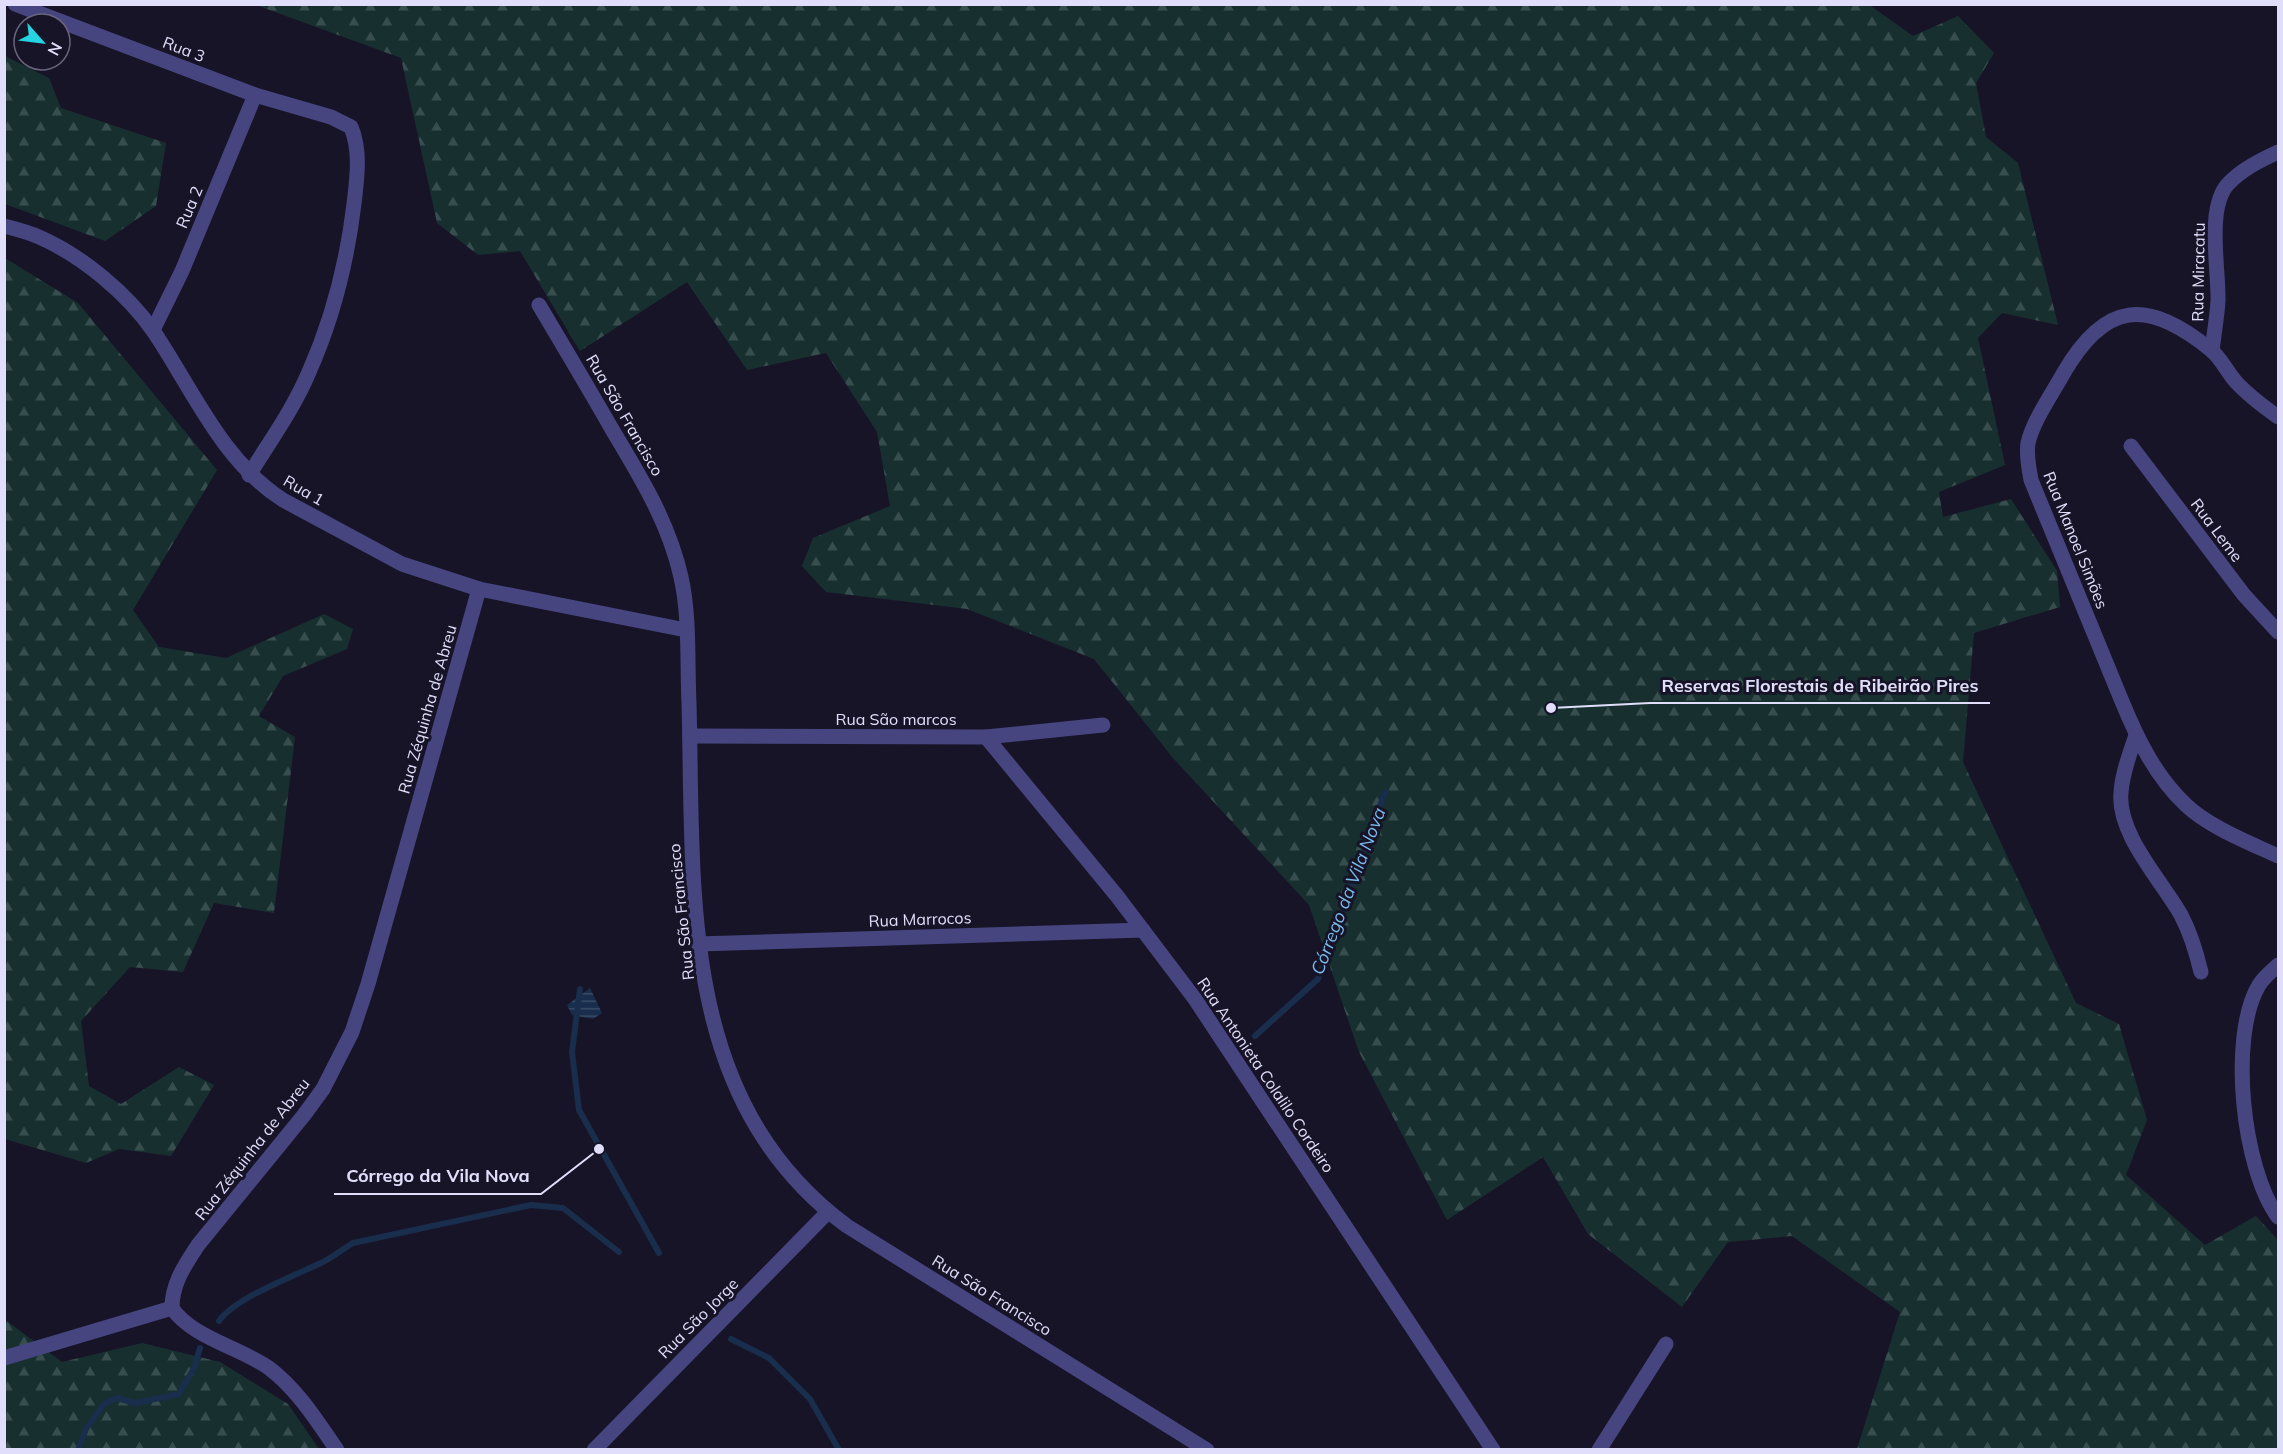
<svg xmlns="http://www.w3.org/2000/svg" width="2283" height="1454" font-family="Mulish,sans-serif">
<style>
.forest{fill:url(#forest-firs)}
.water{fill:url(#water-rules)}
.lines{fill:none;stroke-linecap:round;stroke-linejoin:round}
.stream{stroke:#182e4c;stroke-width:6}
.minor{stroke:#464580;stroke-width:15}
.labels{text-anchor:middle;dominant-baseline:central;stroke-width:6;stroke-linejoin:round;paint-order:stroke}
.street-label{font-size:16px;fill:#e1defb;stroke:#171427}
.water-label{font-size:18px;font-style:italic;fill:#7abbed;stroke:#171427}
.leader{fill:none;stroke:#e1defb;stroke-width:2}
.callout-dot{fill:#e1defb;stroke:#171427;stroke-width:2}
.callout-label{font-size:18px;text-anchor:middle;font-weight:bold;fill:#e1defb;stroke:#171427;stroke-width:6;stroke-linejoin:round;paint-order:stroke}
</style>
<defs>
<pattern id="forest-firs" width="22" height="20" patternUnits="userSpaceOnUse" patternTransform="scale(1.5)"><rect width="22" height="20" fill="#17302f"/><path d="M5 1l3.5 6h-7zM16 11l3.5 6h-7z" fill="#384e4e"/></pattern>
<pattern id="water-rules" width="6" height="5" patternUnits="userSpaceOnUse" patternTransform="scale(1.5)"><rect width="6" height="5" fill="#182e4c"/><path d="M0 2.5h6" fill="none" stroke="#394c67"/></pattern>
</defs>
<rect width="100%" height="100%" fill="#171427"/>
<g class="forest">
<path d="M1868,4l45,32 45,-20 36,37 -18,30 10,54 32,26 40,162 -56,-12 -24,25 27,127 -66,27 4,25 68,-18 46,72 3,36 -86,26 -11,129 113,241 43,21 28,96 -21,55 79,70 51,-29 22,24v41l-1,2 1,4v162h-421l43,-137 -108,-76 -64,6 -46,65 -94,-73 -45,-77 -96,63 -88,-168 -50,-147 -136,-147 -79,-99 -127,-50 -141,-17 -24,-26 11,-28 77,-32 -13,-74 -51,-79 -79,17 -60,-88 -107,69 -60,-100 -42,4 -41,-32 -36,-165 -145,-53z"/>
<path d="M5,56l44,22 12,30 105,35 -10,63 -51,35 -100,-37z"/>
<path d="M5,258l73,45 139,167 -84,140 26,37 67,11 98,-44 29,15 -6,20 -64,27 -24,40 36,21 -21,176 -60,-10 -31,69 -53,-5 -49,54 8,65 32,18 58,-37 35,18 -43,71 -52,-7 -33,14 -81,-24z"/>
<path d="M4,1319l58,43 80,-19 78,19 68,42 31,45h-314z"/>
</g>
<path class="water" d="M590,988l12,25 -9,6 -21,-4 -5,-10z"/>
<g class="lines">
<g class="stream">
<path d="M580,989l-8,63 7,58 80,143"/>
<path d="M1255,1036l63,-57 67,-187"/>
<path d="M219,1321c17,-24 78,-46 106,-60 9,-5 18,-12 28,-18l178,-38 32,3 56,44"/>
<path d="M731,1339l38,19 41,41 29,51"/>
<path d="M78,1450l8,-21 18,-25 13,-6 18,5 44,-9 14,-24 7,-22"/>
</g>
<g class="minor">
<path d="M15,4l240,91 76,22 20,10c10,24 6,51 3,77 -7,58 -21,114 -45,168 -15,36 -39,69 -60,103"/>
<path d="M4,226c12,3 24,6 35,11 42,18 89,57 115,95 39,58 68,129 129,168l119,64 77,25 207,41"/>
<path d="M539,305c25,42 50,84 74,126 28,47 56,92 68,146 9,40 6,85 8,126 5,189 -12,397 158,523l360,224"/>
<path d="M153,330l29,-59 73,-176"/>
<path d="M2212,351c2,-17 5,-34 6,-50 1,-31 -12,-93 10,-117 14,-15 33,-24 50,-32"/>
<path d="M2278,417c-14,-10 -29,-21 -42,-35 -9,-10 -15,-24 -25,-32 -64,-52 -106,-49 -148,24 -11,20 -30,47 -35,69 -2,13 1,25 3,37l90,219c16,39 34,77 65,106 23,22 64,38 92,51"/>
<path d="M2131,446l113,149 34,37"/>
<path d="M2136,735c-6,19 -14,38 -15,58 -4,41 41,88 60,122 10,19 15,36 20,57"/>
<path d="M690,736l296,1 117,-12"/>
<path d="M986,737l131,159 78,103 298,451"/>
<path d="M698,944l445,-14"/>
<path d="M2278,965c-6,6 -14,12 -19,20 -31,52 -16,185 19,232"/>
<path d="M4,1358l168,-50"/>
<path d="M337,1450c-20,-29 -39,-60 -68,-82 -28,-20 -78,-31 -97,-60 0,-25 13,-43 26,-63l106,-130 19,-26 29,-57 16,-48 111,-395"/>
<path d="M594,1450l234,-238"/>
<path d="M1599,1450l67,-106"/>
</g>
</g>
<g class="labels">
<g class="street-label">
<text transform="translate(184 49) rotate(21)">Rua 3</text>
<text transform="translate(189 207) rotate(-67)">Rua 2</text>
<text transform="translate(2198 272) rotate(-89)">Rua Miracatu</text>
<text transform="translate(625 415) rotate(60)">Rua São Francisco</text>
<text transform="translate(304 490) rotate(30)">Rua 1</text>
<text transform="translate(2217 530) rotate(53)">Rua Leme</text>
<text transform="translate(2076 540) rotate(68)">Rua Manoel Simões</text>
<text transform="translate(427 709) rotate(-74)">Rua Zéquinha de Abreu</text>
<text x="896" y="719">Rua São marcos</text>
<text transform="translate(681 912) rotate(-96)">Rua São Francisco</text>
<text transform="translate(920 919) rotate(-2)">Rua Marrocos</text>
<text transform="translate(1266 1075) rotate(56)">Rua Antonieta Colalilo Cordeiro</text>
<text transform="translate(252 1149) rotate(-52)">Rua Zéquinha de Abreu</text>
<text transform="translate(992 1295) rotate(32)">Rua São Francisco</text>
<text transform="translate(698 1318) rotate(-45)">Rua São Jorge</text>
</g>
<g class="water-label">
<text transform="translate(1348 891) rotate(-69)">Córrego da Vila Nova</text>
</g>
</g>
<path class="leader" d="M1551 708L1650 703H1990M599 1149L541 1194H334"/>
<g class="callout-dot">
<circle cx="1551" cy="708" r="6"/>
<circle cx="599" cy="1149" r="6"/>
</g>
<g class="callout-label">
<text x="1820" y="692">Reservas Florestais de Ribeirão Pires</text>
<text x="438" y="1182">Córrego da Vila Nova</text>
</g>
<rect width="2283" height="1454" fill="none" stroke="#e1defb" stroke-width="12"/>
<g transform="translate(42 42) rotate(118)"><circle r="28" fill="#171427" stroke="#68657c" stroke-width="1.5"/>
<path d="M0-4.5L10 22L0 15L-10 22Z" fill="#23d4e2"/>
<text y="-9" font-size="16" font-weight="bold" text-anchor="middle" fill="#e1defb">N</text>
</g>
</svg>
